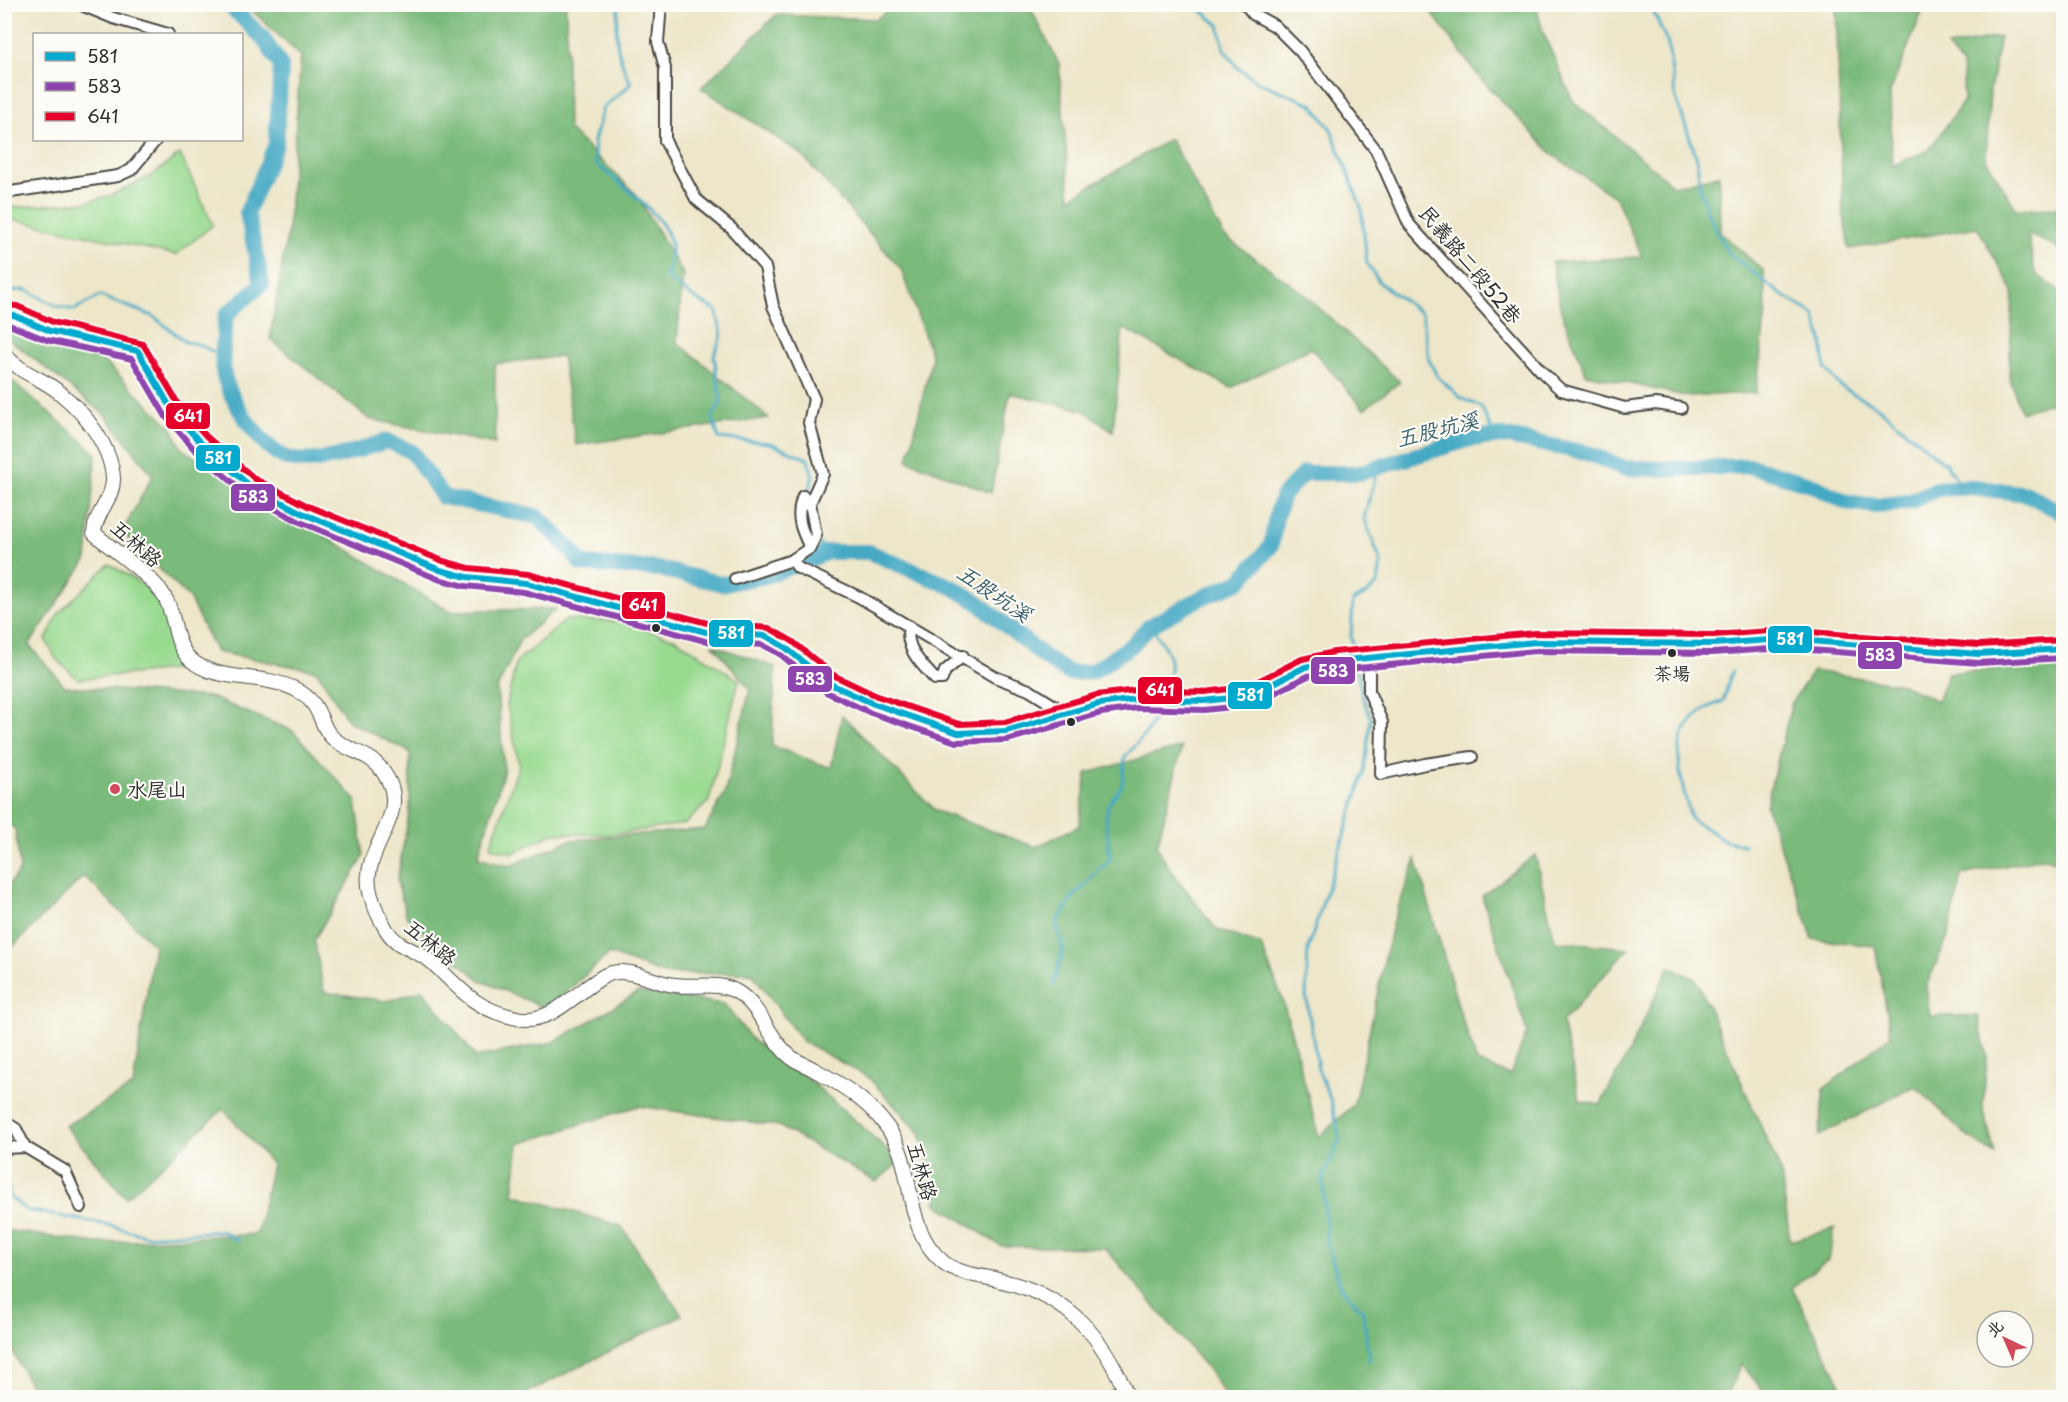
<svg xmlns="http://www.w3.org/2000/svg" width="2068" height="1402" font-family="'Playpen Sans','LXGW WenKai TC',sans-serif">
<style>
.green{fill:#99da90;stroke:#62825e;stroke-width:1.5}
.forest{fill:#7aba7a;stroke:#527252;stroke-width:1.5}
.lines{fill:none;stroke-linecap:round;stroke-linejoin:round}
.stream{stroke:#44a9c4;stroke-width:3}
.river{stroke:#44a9c4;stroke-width:16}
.minor-casing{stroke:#484743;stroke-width:14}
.major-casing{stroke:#484743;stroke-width:16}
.minor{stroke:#fff;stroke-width:10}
.major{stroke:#fff;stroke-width:14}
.bus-1-casing{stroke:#fdfcf7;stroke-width:10}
.bus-2-casing{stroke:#fdfcf7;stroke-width:10}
.bus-3-casing{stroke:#fdfcf7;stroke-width:10}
.bus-1{stroke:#00a9ce;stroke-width:6}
.bus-2{stroke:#8e44ad;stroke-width:6}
.bus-3{stroke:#e4002b;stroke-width:6}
.bus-dot{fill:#2b2b2b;stroke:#fdfcf7;stroke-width:2}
.poi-dot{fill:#d1495b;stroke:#fdfcf7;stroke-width:2}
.labels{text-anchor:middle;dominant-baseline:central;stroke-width:4.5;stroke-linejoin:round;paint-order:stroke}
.bus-label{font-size:18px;fill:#2b2b2b;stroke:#fdfcf7}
.street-label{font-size:20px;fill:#2b2b2b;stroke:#fdfcf7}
.poi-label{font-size:20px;fill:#2b2b2b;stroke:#fdfcf7;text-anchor:start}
.water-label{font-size:21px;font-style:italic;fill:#355d68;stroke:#fdfcf7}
.line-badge{stroke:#fdfcf7;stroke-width:2}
.badge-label{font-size:16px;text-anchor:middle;font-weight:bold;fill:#fff}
</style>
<rect width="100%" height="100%" fill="#fdfcf7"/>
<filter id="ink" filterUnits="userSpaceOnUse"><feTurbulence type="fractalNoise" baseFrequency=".0167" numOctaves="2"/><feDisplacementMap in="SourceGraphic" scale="12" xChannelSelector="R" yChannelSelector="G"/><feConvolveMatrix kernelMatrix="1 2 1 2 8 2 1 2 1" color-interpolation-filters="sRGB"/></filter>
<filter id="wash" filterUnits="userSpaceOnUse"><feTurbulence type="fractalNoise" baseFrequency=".008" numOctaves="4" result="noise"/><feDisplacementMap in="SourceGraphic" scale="24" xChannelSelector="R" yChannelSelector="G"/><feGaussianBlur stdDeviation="1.35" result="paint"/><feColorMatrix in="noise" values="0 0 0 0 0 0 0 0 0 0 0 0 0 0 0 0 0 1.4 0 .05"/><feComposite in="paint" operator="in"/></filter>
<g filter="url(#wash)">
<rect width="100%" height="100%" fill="#ede6c9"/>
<g class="green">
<path d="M180,154l33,71 -37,30 -170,-37v-10l81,-6 25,-7 39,-19z"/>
<path d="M109,564c52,30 70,44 65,106l-96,9 -22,-20 -10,-19 12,-26z"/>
<path d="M566,620l52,1 58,18 63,41 -30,121 -24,23 -77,11 -54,-2 -41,20 -23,-6 29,-82 -12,-60 9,-43z"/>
</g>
<g class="forest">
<path d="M896,4l133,1 30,59 11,134 100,-59 54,97 79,57 97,89 -36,27 -53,-61 -80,40 -108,-60 -10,103 -30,-21 -73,-17 -19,100 -83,-33 24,-103 -31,-88 -101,-116 -99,-65 75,-73 100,4z"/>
<path d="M246,5h320l2,124 68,65 47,80 -6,68 92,76 -193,27 -14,-89 -67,8v80l-126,-25 -99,-80 18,-110 13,-173z"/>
<path d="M1426,5h110l7,27 30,69 101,85 45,-11 1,57 44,39 2,40 -10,82 -71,3 -99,-22 -25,-63 -9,-49 90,-5 -26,-59 -63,-43 -73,-77z"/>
<path d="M1836,5h89l-35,87 2,74 37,-16 35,-49 -2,-36 -15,-18 53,-10 -10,54 -4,68 30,50 47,-1v43l-35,-18 7,40 28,21v105l-42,13 -12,-36 4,-85 -36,-64 -128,22 -6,-39z"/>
<path d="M8,321l95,39 68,67 12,23 266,161 107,-2 -36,31 -23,49 7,81 -26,87 31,9 62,-26 134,-11 20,-37 25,-103 -37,-44 62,22 -3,79 59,22 11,-53 94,96 100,36 43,-21 8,-53 95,-26 -25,99 11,20 48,63 45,16 21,53 37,139 35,-33 38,-180 24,-65 43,150 18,53 33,13 17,-43 -45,-136 53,-41 20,86 74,7 -67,74 18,79 20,4 29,-53 40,-85 27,12 85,193 9,69 45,-13 -7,32 -36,27 55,110h-78l-28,-33 -15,33 -144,1 -11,-7 -3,7 -342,-1 -19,-29 -102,-120 -104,-2 -64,-42 -17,-71 -52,-56 -66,-36 -50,-68 -88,1 -55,-20 -62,55 -67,-29 -73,-62 -10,-37 13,-73v-56l-62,-31 -31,-50 -101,-19 -27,-54 -67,-66 31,-57 -49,-61 -99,-78 -1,-10z"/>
<path d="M5,375l91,78 -9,106 -58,86 36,41 145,11 83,34 63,69 8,56 -50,84 10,52 62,9 37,-11 53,67 78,-15 85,-50 85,12 29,37 50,33 97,87 -24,21 -97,-56 -141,-20 -119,38 -6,50 108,32 61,89 -163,82h-478l-8,-6 -28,-55v-106l91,13 161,-9 15,-70 -49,-55 -97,89 -61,-72 68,-40 21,-141 -70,-69 -79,78 -1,-63 16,-21 -5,-42 -11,-3z"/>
<path d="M2063,664v202l-17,-9 -84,18 -14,62 -22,49 4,30h48l9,42 -4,49 12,47 -27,-17 -53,-51 -96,50 5,-47 67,-54 -16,-89 -62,-7 -47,-133 26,-104 21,-31 89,13 35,17 11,-28z"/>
</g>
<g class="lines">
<g class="stream">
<path d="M619,4c-5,35 -3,49 12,80l-28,24 -9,33 2,23c20,17 73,53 75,81 1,10 -3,22 -4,33l30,22 19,10 6,25 -8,20 7,48 -9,14 7,21 51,5 38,16 5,17 -6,20"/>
<path d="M1193,4l26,21 5,24 14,19 22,15 52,21 19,25 30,78 6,56 13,20 42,31 7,46 8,16 24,22 20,9 14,30"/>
<path d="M1650,4l18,40 7,51 22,64 3,30 8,25 20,39 51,40 35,21 8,26 3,28 16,19 35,19 70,58 16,23"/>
<path d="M5,291l21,-1 31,16 17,4 26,-14 53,20 33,26 12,2 26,13"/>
<path d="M804,511l2,14"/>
<path d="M815,540l13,12"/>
<path d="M1151,626c20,30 25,33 13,69"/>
<path d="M1354,654l-3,-18 2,-35 16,-9 9,-9 3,-21 -17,-44 14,-50"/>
<path d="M1356,664l6,31 9,24 -7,54 -56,176 -2,47 12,73 13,32 9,38 -17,38 4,67 14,43 22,24 6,50"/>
<path d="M1732,672l-9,29c-61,21 -45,69 -32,118l35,22 18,4"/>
<path d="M1054,984l9,-35 -7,-26 17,-26 37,-38 -4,-40 2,-14 14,-20 3,-28 22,-25 14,-28"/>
<path d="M4,1174l7,24 15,12 83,15 38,11 75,-5 16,10"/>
</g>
<path class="river" d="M228,4l35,34 18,28 -5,78 -29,68 15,72 -36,31c-1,17 -5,37 -3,55 3,26 40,82 66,89 32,7 68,-9 98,-18l25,11 31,45 95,20 33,33 10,14 79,5 63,15 43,-8 62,-24h41l83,35 25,15 70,57 22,14 23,-1 40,-27 16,-18 51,-28 41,-18 31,-35 5,-29 7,-22 21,-22h55l111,-34 33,-3 84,17 37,15 41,1 85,-3 60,18 36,18 31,4 32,-4 28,-13 34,-2 56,7 37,20"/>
</g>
</g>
<g filter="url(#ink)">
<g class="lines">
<defs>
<g id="minor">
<path d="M79,4l34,14 55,16"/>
<path d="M661,4l-3,38 7,26v73l31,58 36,30 33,38 8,39 41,93 -5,24 14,51 -13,29 6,32 -6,13 -18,12 -57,19"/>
<path d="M1245,4l8,10 22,12 25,25 76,99 33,74 134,149 18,17 64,18 31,-4 25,4"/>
<path d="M4,193l114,-17 13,-6 25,-30"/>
<path d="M803,496c-8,21 -2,33 7,52"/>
<path d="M792,560l6,8 61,29 136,80 34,13 37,23"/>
<path d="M909,626c-5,22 12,38 26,53h7l3,-8 18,-15"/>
<path d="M1369,657v35l13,30 -1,52 44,-10 47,-7"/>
<path d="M4,1121l12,8 9,18"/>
<path d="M4,1148l21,-1 40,24 16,36"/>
<path d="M1111,1398l13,-12"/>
</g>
<g id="major">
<path d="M4,314l10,1 36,16 88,20 35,61 27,30 50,44 54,28 136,56 27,7 59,6 180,49 60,4 20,12 44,36 44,20 84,29 48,-2 34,-8 59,-19 38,-5 67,2 45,-5 56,-29 31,-6 200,-19 177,2 71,-5 118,7 77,8 85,-5"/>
<path d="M4,354c21,23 36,22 56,39 24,19 51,53 53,85 1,21 -18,34 -19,55 19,18 58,42 70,63 13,20 8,47 27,64 24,22 70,13 104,29 32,17 21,39 43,53 21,14 35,11 49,36 20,34 -15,63 -18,96 -2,12 3,27 8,38 6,12 11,24 23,32 11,7 23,10 33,19 28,27 43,47 84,55 35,8 61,-29 89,-43 22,-10 46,8 69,10 20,3 43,-4 62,7 25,15 32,49 55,66 6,4 14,7 21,11 32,17 65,38 82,71 20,40 10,90 48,122 14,12 40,14 59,19 66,15 102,55 126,117"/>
</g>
</defs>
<use href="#minor" class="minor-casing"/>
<use href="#major" class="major-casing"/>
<use href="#minor" class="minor"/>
<use href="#major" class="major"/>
<defs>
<path id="bus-1" d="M4,314l10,1 36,16 88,20 35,61 27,30 50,44 54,28 136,56 27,7 59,6 180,49 60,4 20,12 44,36 44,20 84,29 48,-2 93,-27 38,-5 67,2 45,-5 56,-29 31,-6 200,-19 177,2 71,-5 195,15 85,-5"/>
<path id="bus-2" d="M4,323l43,17 85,19 34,58 28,32 51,44 55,29 138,57 27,7 59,6 181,49 58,4 18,10 45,37 45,21 85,29 51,-2 94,-27 36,-5 67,2 47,-5 57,-29 29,-6 199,-19 177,2 71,-5 195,15 85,-5"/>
<path id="bus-3" d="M5,305l12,1 36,16 90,22 37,63 26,29 49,43 53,27 135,55 26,7 59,6 179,49 62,5 23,13 43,35 42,20 82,28 46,-2 92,-27 39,-5 68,2 42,-5 56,-28 32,-7 202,-19 177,2 72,-5 194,15 84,-5"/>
</defs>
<use href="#bus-1" class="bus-1-casing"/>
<use href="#bus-2" class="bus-2-casing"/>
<use href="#bus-3" class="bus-3-casing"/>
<use href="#bus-1" class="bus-1"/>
<use href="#bus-2" class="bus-2"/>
<use href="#bus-3" class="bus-3"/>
</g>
</g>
<g class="bus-dot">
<circle cx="656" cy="628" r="5"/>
<circle cx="1672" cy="653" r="5"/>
<circle cx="1071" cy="722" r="5"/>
</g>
<circle class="poi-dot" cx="115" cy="789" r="6"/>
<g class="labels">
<g class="bus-label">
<text x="1672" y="672">茶場</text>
</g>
<g class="street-label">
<text transform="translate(1471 264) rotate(50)">民義路二段52巷</text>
<text transform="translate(137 543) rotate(41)">五林路</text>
<text transform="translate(431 942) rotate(39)">五林路</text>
<text transform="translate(923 1171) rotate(74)">五林路</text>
</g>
<g class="poi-label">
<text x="127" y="789">水尾山</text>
</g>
<g class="water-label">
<text transform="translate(1437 428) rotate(-14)">五股坑溪</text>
<text transform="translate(995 592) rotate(34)">五股坑溪</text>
</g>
</g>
<g class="line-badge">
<rect x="165" y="402" width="46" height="28" rx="6" fill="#e4002b"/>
<rect x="195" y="444" width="46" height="28" rx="6" fill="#00a9ce"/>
<rect x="230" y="483" width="46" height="29" rx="6" fill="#8e44ad"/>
<rect x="621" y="591" width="45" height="29" rx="6" fill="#e4002b"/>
<rect x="708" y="619" width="46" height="29" rx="6" fill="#00a9ce"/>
<rect x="1767" y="625" width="46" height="29" rx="6" fill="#00a9ce"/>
<rect x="1857" y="641" width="46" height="29" rx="6" fill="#8e44ad"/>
<rect x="1310" y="656" width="46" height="29" rx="6" fill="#8e44ad"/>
<rect x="787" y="665" width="46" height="28" rx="6" fill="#8e44ad"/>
<rect x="1137" y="676" width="46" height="29" rx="6" fill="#e4002b"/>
<rect x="1227" y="681" width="46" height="29" rx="6" fill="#00a9ce"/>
</g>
<g class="badge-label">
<text x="188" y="422">641</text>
<text x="218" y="464">581</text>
<text x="253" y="503">583</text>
<text x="643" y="611">641</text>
<text x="731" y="639">581</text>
<text x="1790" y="645">581</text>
<text x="1880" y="661">583</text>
<text x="1333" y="677">583</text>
<text x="810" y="685">583</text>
<text x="1160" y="696">641</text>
<text x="1250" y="701">581</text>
</g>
<rect width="2068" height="1402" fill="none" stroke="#fdfcf7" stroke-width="24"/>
<rect x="33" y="33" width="210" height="108" fill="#fdfcf7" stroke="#a9a8a5" stroke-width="1.5"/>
<rect x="45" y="52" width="30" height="9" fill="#00a9ce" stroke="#a9a8a5" stroke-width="1.5"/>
<text x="87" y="63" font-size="18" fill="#2b2b2b">581</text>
<rect x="45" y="82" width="30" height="9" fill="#8e44ad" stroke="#a9a8a5" stroke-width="1.5"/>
<text x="87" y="93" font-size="18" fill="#2b2b2b">583</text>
<rect x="45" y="112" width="30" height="9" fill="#e4002b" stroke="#a9a8a5" stroke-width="1.5"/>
<text x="87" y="123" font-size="18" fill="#2b2b2b">641</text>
<g transform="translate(2005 1339) rotate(316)"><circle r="28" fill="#fdfcf7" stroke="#a9a8a5" stroke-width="1.5"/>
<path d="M0-4.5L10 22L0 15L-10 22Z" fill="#d1495b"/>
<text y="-9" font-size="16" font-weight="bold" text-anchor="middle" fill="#2b2b2b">北</text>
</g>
</svg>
